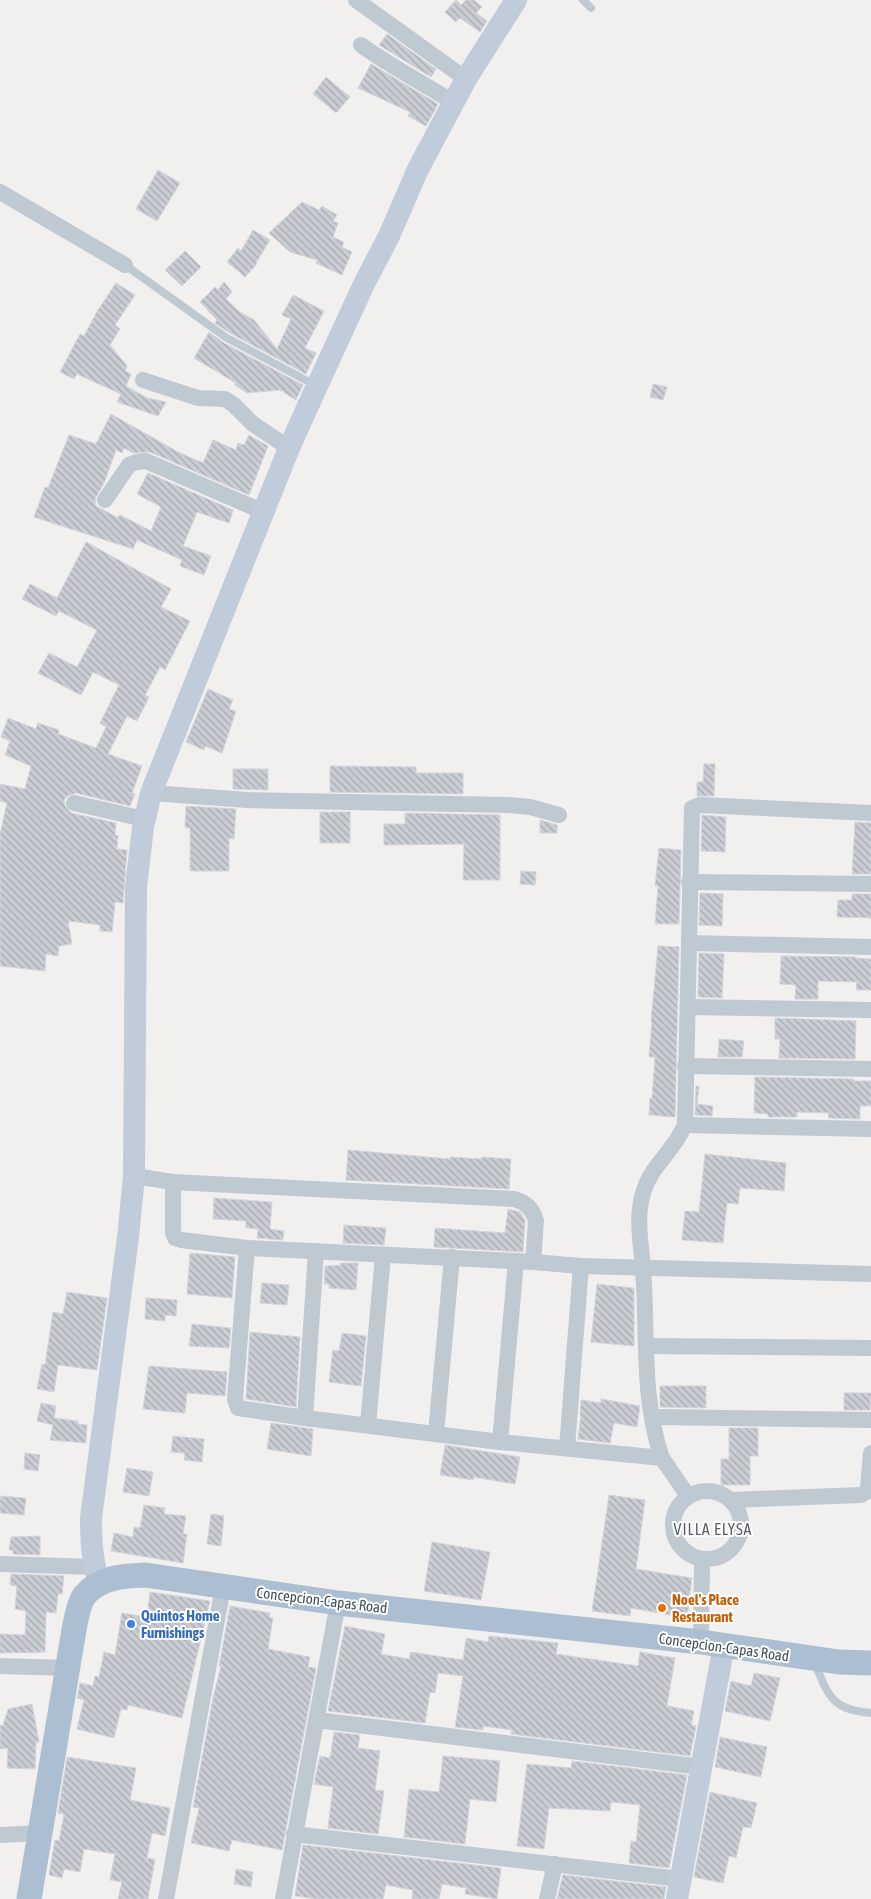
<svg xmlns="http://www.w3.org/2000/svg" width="871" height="1899" font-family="'Asap Condensed',sans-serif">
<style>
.building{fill:url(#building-back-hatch);stroke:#d2d5db}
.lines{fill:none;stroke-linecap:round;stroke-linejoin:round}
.lane{stroke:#bec9d2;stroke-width:8}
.street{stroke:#bec9d2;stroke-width:16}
.secondary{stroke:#c0ccda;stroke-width:22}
.primary{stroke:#acbed1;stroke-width:25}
.food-dot{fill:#e8710a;stroke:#fff;stroke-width:2}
.shop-dot{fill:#3f7fe0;stroke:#fff;stroke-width:2}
.labels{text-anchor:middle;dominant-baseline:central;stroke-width:4;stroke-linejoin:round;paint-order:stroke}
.food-label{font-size:15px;font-weight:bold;fill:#c56008;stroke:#fff;text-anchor:start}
.street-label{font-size:15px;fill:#45525e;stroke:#fff}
.shop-label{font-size:15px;font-weight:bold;fill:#366cbe;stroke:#fff;text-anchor:start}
.neighbourhood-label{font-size:16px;letter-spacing:1px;fill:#5b5f65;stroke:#fff}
</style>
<defs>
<pattern id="building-back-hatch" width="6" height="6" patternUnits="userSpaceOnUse" patternTransform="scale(1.25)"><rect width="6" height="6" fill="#caced4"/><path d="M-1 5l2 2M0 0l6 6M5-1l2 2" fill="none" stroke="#a6aaaf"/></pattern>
</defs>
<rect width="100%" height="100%" fill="#f2efef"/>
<g class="building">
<path d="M456,0l5,5 5,-5h8l8,7 -6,6 11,8 -7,11 -20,-14 -4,4 -11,-10z"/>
<path d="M387,34l49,35 -5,8 -52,-32z"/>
<path d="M371,64l67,40 -12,22 -18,-10 2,-4 -52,-24z"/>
<path d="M326,77l24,20 -14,16 -23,-19z"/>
<path d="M158,170l22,13 -23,38 -21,-12z"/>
<path d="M302,202l17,8 3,-4 15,9 -4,6 5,2 -5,14 11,5 -2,5 10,5 -10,23 -26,-12 1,-3 -27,-8 -21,-19z"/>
<path d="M253,230l17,10 -14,23 1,1 -12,13 -18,-15 11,-14 3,3z"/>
<path d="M185,251l16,16 -19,19 -17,-16z"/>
<path d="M224,282l8,10 -6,7 14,13 14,8 23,29 14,-30 -9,-4 11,-20 31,16 -19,37 11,5 -10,21 -76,-41 -15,-10 2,-3 -17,-18 15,-15 3,3z"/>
<path d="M116,283l19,12 -20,30 5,4 -10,16 17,21 -2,5 6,3 -5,12 21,12 19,4 -8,14 -41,-14 4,-8 -44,-20 -3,5 -14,-7 20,-38 4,2 14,-26z"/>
<path d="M209,332l15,11 79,42 -7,15 -16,-10 -33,3 -12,-8 1,-2 -42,-25z"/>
<path d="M653,384l14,3 -4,13 -13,-3z"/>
<path d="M111,414l67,38 25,11 10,-23 23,10 2,-7 6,2 5,-10 19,11 -19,49 -99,-43 -17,1 -9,-5 -2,5 -6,-3 -12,33 -9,16 1,7 4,2 18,10 2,-3 31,16 10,-24 -24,-13 11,-21 85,37 -4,13 -32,-11 -14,34 28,10 -7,19 -24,-9 2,-6 -45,-20 -4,9 -99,-32 11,-30 3,1 21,-53 27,9z"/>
<path d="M86,542l85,47 -10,18 29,14 -25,49 -5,-3 -15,28 4,2 -12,24 -10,-5 -19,38 34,12 -10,27 3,1 -5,12 -54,-13 -9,3 -3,4 1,6 6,7 45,10 -1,12 3,1 -1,13 10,1 -4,53 -8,-1 -3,30 -12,-1v-6l-32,-4 4,23 -13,2 -1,10 -12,-2 -1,17 -45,-5v-132l7,-31 -7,-2v-17l25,5 6,-23 -26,-11 5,-14 -9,-4 7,-19 28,11 2,-6 21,7 -1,4 38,14 10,-21 -6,-4 19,-38 -26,-13 -12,23 -43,-22 11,-20 28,14 20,-37 -38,-19 -3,5 -34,-17 8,-15 27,14z"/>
<path d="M208,689l25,11 -4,9 7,2 -14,42 -17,-7 -1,4 -18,-8z"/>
<path d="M704,764h11l-1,32h-17v-14h6z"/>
<path d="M330,766l86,1v6h47v21l-133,-2z"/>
<path d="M233,769h35v21l-35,-1z"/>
<path d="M186,806l50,3 -2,30 -5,-1v33h-39v-43l-5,-1z"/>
<rect x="320" y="812" width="30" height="31"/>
<path d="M405,813l95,2v65h-37l1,-36 -80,1v-21h21z"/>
<path d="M702,815l24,2 -1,35 -24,-1z"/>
<path d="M540,820l17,5v8h-17z"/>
<path d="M855,822l16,1v51h-19z"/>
<path d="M659,848l22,2 -2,74h-24l3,-38h-3z"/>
<path d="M521,871l15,1 -1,13 -15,-1z"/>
<path d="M700,893l23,1 -1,32 -23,-1z"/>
<path d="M852,894h19v24l-34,-1 1,-17h14z"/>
<path d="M658,946l21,1 -4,170 -26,-2 1,-17h2l3,-41h-6l3,-36h-1z"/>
<path d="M699,953l25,1 -2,44 -24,-1z"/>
<path d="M781,956l75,1v1l15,1v31h-15l1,-8 -39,-1v18h-23l1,-14 -16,-1z"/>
<path d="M775,1018l81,3 -1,38 -76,-1 1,-19h-5z"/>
<path d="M719,1039l25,2 -2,16h-24z"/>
<path d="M755,1077l99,2v2h17v25h-11v13l-32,-1 1,-5 -32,-1v5h-29v-3l-14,-1z"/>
<path d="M696,1086h3l-2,18 16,2 -1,10 -17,-1z"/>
<path d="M348,1150l102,9v-2l32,2v-2l29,2 -2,30 -163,-9z"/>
<path d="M705,1154l81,9 -2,28 -44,-3 -2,16 -11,-1 -4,40 -41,-3 3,-29 14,1z"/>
<path d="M214,1198l58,4 -2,27 14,2 -1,9 -26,-2 1,-9 -12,-1v-7l-33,-2z"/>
<path d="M508,1209l12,3 5,8 -2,32 -89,-5 1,-19 70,5z"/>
<path d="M344,1225l42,3 -2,17 -41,-2z"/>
<path d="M190,1253l45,4 -3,41 -45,-4z"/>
<path d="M341,1263h17l-2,27 -27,-2v-4h-5l1,-18 16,-1z"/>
<path d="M262,1283l27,2 -2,20 -27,-2z"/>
<path d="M597,1284l37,4v58l-43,-4z"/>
<path d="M67,1292l40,6 -10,72 -39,-5 -4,27 -17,-3 5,-25 3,1 8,-53 10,2z"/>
<path d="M146,1298l31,2 -1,16 -11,-1v6l-20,-2z"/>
<path d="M192,1324l39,4 -2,20 -40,-2z"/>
<path d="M250,1332l50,5 -4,70 -50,-8z"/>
<path d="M342,1333l24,3 -5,50 -32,-4 4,-32 6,1z"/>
<path d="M149,1366l78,6 -2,24 -38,-3 -2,20 -42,-4z"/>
<path d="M660,1386h46v22l-46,-1z"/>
<path d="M844,1393h27l-1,17h-26z"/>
<path d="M601,1399l39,7 -3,21 -23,-4 -4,20 -32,-4 3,-24h-1l1,-15 20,3z"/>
<path d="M41,1403l15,3 -2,12 24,3v3l9,1 -1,18 -36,-3 3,-15 -16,-4z"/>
<path d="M271,1423l42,6 -2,27 -44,-7z"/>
<path d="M729,1428h29v28h-8v29h-29v-26h8z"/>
<path d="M173,1436l31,3 -2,23 -18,-2 1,-7 -14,-1z"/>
<path d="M445,1445l75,12 -5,27 -42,-7v3l-33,-5z"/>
<path d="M25,1453l15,2 -2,16 -14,-2z"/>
<path d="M127,1468l26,4 -4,24 -26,-4z"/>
<path d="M609,1495l36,5 -9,69 56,9 -5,40 -56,-10 -1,8 -38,-5z"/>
<path d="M0,1496l26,2 -2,17 -24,-2z"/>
<path d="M144,1505l21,3 -1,6 22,2 -3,18h4l-4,29 -72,-12 3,-18 19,4 1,-10 6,1z"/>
<path d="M211,1514l13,2 -3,30 -14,-2z"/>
<path d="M40,1536v19l-27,-1v-4h-4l2,-13z"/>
<path d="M432,1542l58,10 -9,48 -57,-9z"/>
<path d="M11,1574l53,2 -2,18h-4l-2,19 -10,-1 -1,40 -45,1v-19l25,1 1,-24 -11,-2 2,-23 -7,-1z"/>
<path d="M150,1592l60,9 -28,117 -54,-13 -1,5 -6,-1 -7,29 -37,-9 7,-29 -7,-2 3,-15 13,3 2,-10 4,1 5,-25 11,3 7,-42 25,4z"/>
<path d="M230,1606l40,7 -1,4 4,1 -5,31 42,8 -2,10 8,1 -34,182 -50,-10 -3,11 -38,-8 8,-35 -6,-1 20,-109 8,-32h-2z"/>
<path d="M345,1626l40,8 -4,20 28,5 2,-7 52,8 3,-22 22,4 1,-6 69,7 -2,11 82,12 2,-14 35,6 -8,48 27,5 -3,14 5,1 -6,30 -179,-22 1,-4 -29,-4v4l-28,-3 8,-51 -25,-3 -3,20 -5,-1 -5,31 -97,-12z"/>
<path d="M754,1673l26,5 -10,43 -45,-10 6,-30 20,5z"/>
<path d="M32,1704l7,38h-3l-1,27 -28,-1 1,-20 -8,1v-23l3,-1 5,-16z"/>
<path d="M334,1732l26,3 -2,13 22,3 -5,39 9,1 -6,43 -50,-6 5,-41 -19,-3 6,-28 10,2z"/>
<path d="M720,1737l47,10 -6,30 -46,-10z"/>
<path d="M443,1756l57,5 -4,41 -26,-3 -5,45 -61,-7 5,-48 30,3z"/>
<path d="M67,1757l69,11 -6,32 40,8 -5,28 -13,-3 -5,25 8,1 -7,40h-30l4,-17 -12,-2 5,-26 -31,-5 -4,23 -16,-3 -2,9 -13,-3 6,-35 4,1 5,-27 -6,-1z"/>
<path d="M572,1761l115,14 -18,93 -40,-5 2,-22 5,1 4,-37 -29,-3 -1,9 -61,-3 -5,41 -27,-3 10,-82 44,4z"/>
<path d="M710,1792l47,11 -6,25 -8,-1 -7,31 -7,-2 -6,27 -29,-6z"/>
<path d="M303,1845l198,23 -4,31 -32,-5 1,-6 -24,-4 -3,15h-27l1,-9 -27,-5 -3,14h-66l-22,-3z"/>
<path d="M236,1869l17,3 -2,15 -17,-3z"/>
<path d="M563,1875l103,12 -2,12h-107z"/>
</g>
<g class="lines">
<g class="lane">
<path d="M583,0l8,8"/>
<path d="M125,265l102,73 88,47"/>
<path d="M815,1663c13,33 17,47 56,50"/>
</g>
<g class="street">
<path d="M356,0l110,79"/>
<path d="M361,45c29,21 62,38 92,57"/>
<path d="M0,192l125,73"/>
<path d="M143,380l55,18 27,1 9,6 19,19 36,24"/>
<path d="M105,500l24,-35 8,-3 9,-1 118,51"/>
<path d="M151,793l96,7 262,5 21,2 29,8"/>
<path d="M74,803l70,16"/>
<path d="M689,882l182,2"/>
<path d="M689,943l182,4"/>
<path d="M688,1007l183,3"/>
<path d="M685,1066l186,3"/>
<path d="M685,1125l186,4"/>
<path d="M134,1176l39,6 341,17c12,3 19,10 22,22l-3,41"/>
<path d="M173,1182v51l2,5 6,2 66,8 286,14 48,4 290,8"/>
<path d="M247,1248l-12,151 3,9 67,10 195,24 162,16 26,38"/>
<path d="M646,1346l225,2"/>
<path d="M652,1417l219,3"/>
<path d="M305,1418l11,-167"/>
<path d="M368,1425l15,-170"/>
<path d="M436,1433l16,-176"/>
<path d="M500,1442l16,-181"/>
<path d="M567,1448l14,-182"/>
<path d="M662,1458c-21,-61 -14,-125 -19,-189 -2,-28 -8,-52 1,-79 6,-19 19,-30 29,-45 5,-6 8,-13 12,-20l7,-317 8,-3 171,8"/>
<circle cx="707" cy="1525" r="34"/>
<path d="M730,1500l131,-5 5,-3 2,-3 3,-36"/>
<path d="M0,1564l94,3"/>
<path d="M701,1642l1,-83"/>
<path d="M0,1666l68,2"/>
<path d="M317,1720l384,47"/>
<path d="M294,1834l386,45"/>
<path d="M0,1835l40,-2"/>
<path d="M166,1899l57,-312"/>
<path d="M283,1899l55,-296"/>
<path d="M547,1899l8,-35"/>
</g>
<g class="secondary">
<path d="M99,1583c-7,-22 -8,-42 -8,-65l37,-281 6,-61 2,-289 7,-60 8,-34 138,-345 28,-62 47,-102 25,-48 29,-67 48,-90 50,-79"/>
<path d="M677,1899l47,-254"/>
</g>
<path class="primary" d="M29,1899l45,-269c2,-10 4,-25 10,-34 15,-19 39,-20 61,-21l193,28 363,39 138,20 32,1"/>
</g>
<circle class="food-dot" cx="662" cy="1608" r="5"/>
<circle class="shop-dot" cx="131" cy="1624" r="5"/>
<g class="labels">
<g class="food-label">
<text x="672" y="1599">Noel's Place<tspan x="672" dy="17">Restaurant</tspan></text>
</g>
<g class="street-label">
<text transform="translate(322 1600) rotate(7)">Concepcion-Capas Road</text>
<text transform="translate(724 1647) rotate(8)">Concepcion-Capas Road</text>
</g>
<g class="shop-label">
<text x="141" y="1615">Quintos Home<tspan x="141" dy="17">Furnishings</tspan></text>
</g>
<g class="neighbourhood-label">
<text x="713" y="1529">VILLA ELYSA</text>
</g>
</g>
</svg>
